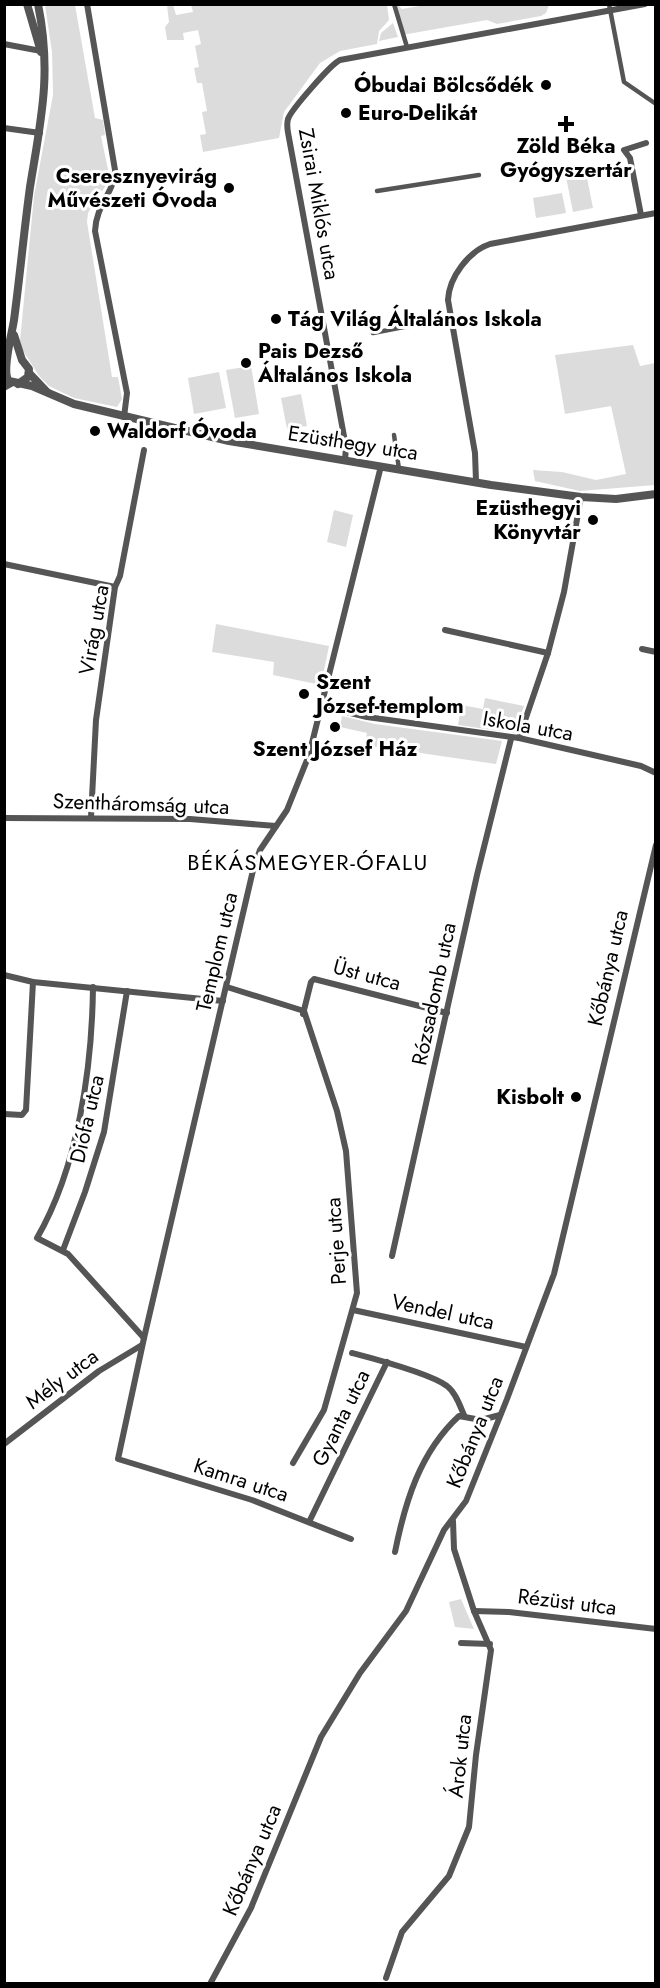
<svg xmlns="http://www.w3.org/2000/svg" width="660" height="1988" font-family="Jost,sans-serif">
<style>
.green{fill:#dcdcdc}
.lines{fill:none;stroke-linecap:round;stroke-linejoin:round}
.pedestrian{stroke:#555;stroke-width:4.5}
.minor{stroke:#555;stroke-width:6}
.tertiary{stroke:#555;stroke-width:8}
.poi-dot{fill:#000;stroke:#fff;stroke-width:2}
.labels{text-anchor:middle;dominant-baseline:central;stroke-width:6;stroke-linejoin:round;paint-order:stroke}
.poi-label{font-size:21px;font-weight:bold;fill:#000;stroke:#fff;text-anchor:start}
.street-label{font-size:21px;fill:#000;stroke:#fff}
.neighbourhood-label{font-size:22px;letter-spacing:1.5px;fill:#000;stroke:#fff}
</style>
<rect width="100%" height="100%" fill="#fff"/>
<g class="green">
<path d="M431,4l118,1 -3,8 -5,3 -44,8 -10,-4 -85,15 -10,-30h6l4,4z"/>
<path d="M45,5h30l20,113 8,2 2,15 -4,1 9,43 -22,34 -1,9 25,155h6l4,22 -5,8 -43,-9 -25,-12 -10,-10 -17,-27 -2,-8 14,-145 19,-101 -1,-43z"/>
<path d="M167,5h6l3,10 17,-3 -2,-7h196l2,15 -10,11 -2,13 -37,7 -20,12 -36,49 -5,26 -76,14 -3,-17 6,-1 -4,-22 5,-1 -5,-28h-5l-3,-15 5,-1 -4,-21 6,-2 -3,-14 -15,3 1,7h-17l-2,-13 4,-5z"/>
<path d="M393,23l5,14 -19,4 2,-8z"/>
<path d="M586,173l7,35 -20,4 -7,-35z"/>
<path d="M562,193l4,20 -30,5 -3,-20z"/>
<path d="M633,345l7,21 15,-3v122l-75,6 -45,-10 -2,-11 29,2 34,8 30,-6 -15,-68 -46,8 -10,-59z"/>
<path d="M251,366l8,48 -24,4 -9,-48z"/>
<path d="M219,372l7,36 -32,6 -6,-36z"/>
<path d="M301,394l6,32 -20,3 -6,-31z"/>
<path d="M334,510l19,5 -7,32 -19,-5z"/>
<path d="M216,624l113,22 -8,39 -48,-10 1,-13 -62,-10z"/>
<path d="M485,698l39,8 -10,27 -56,-8 3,-20 22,4z"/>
<path d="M342,716l33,8 127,17 -6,23 -131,-19 2,-12 -27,-6z"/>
<path d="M461,1599l13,30 -19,-2 -6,-25z"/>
</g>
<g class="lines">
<g class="pedestrian">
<path d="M394,4l13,43"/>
<path d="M609,4l15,78 32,22"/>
<path d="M377,191l102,-16"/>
<path d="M373,333l77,-15"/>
<path d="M394,435l5,34"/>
</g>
<g class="minor">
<path d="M87,4l28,166c0,22 -19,34 -20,61l32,162 -3,24"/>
<path d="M4,44l37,7"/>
<path d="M4,128l36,5"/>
<path d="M641,215l-11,-57 -6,-8 22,-7"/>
<path d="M4,388l9,-5"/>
<path d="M345,460l1,-13 -57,-309c-1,-6 -3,-12 -1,-19 3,-9 43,-55 52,-59l305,-56"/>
<path d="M476,481l-1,-28 -27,-153c1,-23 21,-49 42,-56l166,-31"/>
<path d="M4,564l111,23"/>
<path d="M445,630l103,23"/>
<path d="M642,649l14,3"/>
<path d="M322,706l45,11 152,21 122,28 15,7"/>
<path d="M519,738l29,-85 16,-61 17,-95"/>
<path d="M91,817l5,-97 19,-133 5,-11 24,-126"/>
<path d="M4,818l186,1 86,7"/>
<path d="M4,975l29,7 190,19"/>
<path d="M93,987c-1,82 -15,180 -56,251l31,16 76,84"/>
<path d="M227,987l77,24 33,100 9,40 11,142 -33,117 -31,53"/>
<path d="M303,1014l8,-32 3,-3 133,34"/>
<path d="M4,1114l18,1 4,-5 7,-128"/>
<path d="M63,1250l22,-58 19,-60 23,-141"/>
<path d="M392,1256l85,-381 34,-136"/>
<path d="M353,1310l173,37"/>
<path d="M352,1353c23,6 77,20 95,33 9,7 13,20 17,29"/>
<path d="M4,1444l95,-73 43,-26"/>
<path d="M309,1522l78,-160"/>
<path d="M351,1539l-99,-39 -134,-41 26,-121 110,-472 6,-16 27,-40 22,-55 72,-289"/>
<path d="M395,1552c10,-50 25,-100 64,-136l22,4 19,-5"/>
<path d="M474,1611l35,1 147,17"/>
<path d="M461,1643l29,1"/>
<path d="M386,1978l16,-46 47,-56 20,-49 7,-72 15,-105 -17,-39 -20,-62 -1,-28"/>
<path d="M210,1984l41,-76 70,-171 39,-64 46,-62 38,-81 22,-29 41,-102 47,-125 102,-429"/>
</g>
<g class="tertiary">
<path d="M27,4l14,48"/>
<path d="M38,4c14,70 3,115 -8,183 -6,44 -10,88 -16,133 -2,14 -13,52 -5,61l23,5 42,18 155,37 262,44 90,12 35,2 40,-5"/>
<path d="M14,335l8,25 7,9 -1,8 -10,7"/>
<path d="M29,373l18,19"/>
</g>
</g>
<g class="poi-dot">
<circle cx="546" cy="85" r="6"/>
<circle cx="346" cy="113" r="6"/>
<path d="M563 115h6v6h6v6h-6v6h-6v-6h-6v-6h6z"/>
<circle cx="229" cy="188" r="6"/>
<circle cx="276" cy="319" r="6"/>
<circle cx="246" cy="363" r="6"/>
<circle cx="95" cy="431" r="6"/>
<circle cx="593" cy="520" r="6"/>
<circle cx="304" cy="694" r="6"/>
<circle cx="335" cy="727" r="6"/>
<circle cx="576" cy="1097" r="6"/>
</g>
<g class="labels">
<g class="poi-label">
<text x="534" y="85" text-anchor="end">Óbudai Bölcsődék</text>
<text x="358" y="113">Euro-Delikát</text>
<text x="566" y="146" text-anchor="middle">Zöld Béka<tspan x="566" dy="24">Gyógyszertár</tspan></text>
<text x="217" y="176" text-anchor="end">Cseresznyevirág<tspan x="217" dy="24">Művészeti Óvoda</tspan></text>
<text x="288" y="319">Tág Világ Általános Iskola</text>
<text x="258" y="351">Pais Dezső<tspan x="258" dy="24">Általános Iskola</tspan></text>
<text x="107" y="431">Waldorf Óvoda</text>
<text x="581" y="508" text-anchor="end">Ezüsthegyi<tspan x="581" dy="24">Könyvtár</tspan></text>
<text x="316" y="682">Szent<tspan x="316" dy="24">József-templom</tspan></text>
<text x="335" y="749" text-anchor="middle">Szent József Ház</text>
<text x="564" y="1097" text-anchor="end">Kisbolt</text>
</g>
<g class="street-label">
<text transform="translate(319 204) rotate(80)">Zsirai Miklós utca</text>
<text transform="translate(353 443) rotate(9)">Ezüsthegy utca</text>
<text transform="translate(94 630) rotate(-80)">Virág utca</text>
<text transform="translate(528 726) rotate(10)">Iskola utca</text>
<text transform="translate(141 804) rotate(2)">Szentháromság utca</text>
<text transform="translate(217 952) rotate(-77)">Templom utca</text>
<text transform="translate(608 968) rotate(-77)">Kőbánya utca</text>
<text transform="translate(367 975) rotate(15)">Üst utca</text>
<text transform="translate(434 994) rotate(-78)">Rózsadomb utca</text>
<text transform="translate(87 1119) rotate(-77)">Diófa utca</text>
<text transform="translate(336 1241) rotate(-94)">Perje utca</text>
<text transform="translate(443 1312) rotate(12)">Vendel utca</text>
<text transform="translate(62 1379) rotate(-37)">Mély utca</text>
<text transform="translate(341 1418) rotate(-64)">Gyanta utca</text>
<text transform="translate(475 1432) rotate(-68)">Kőbánya utca</text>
<text transform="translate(241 1480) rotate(18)">Kamra utca</text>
<text transform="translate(567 1602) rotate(7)">Rézüst utca</text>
<text transform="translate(460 1756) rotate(-84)">Árok utca</text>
<text transform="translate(252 1860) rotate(-67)">Kőbánya utca</text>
</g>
<g class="neighbourhood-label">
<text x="308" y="862">BÉKÁSMEGYER-ÓFALU</text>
</g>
</g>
<rect width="660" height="1988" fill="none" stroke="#000000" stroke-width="12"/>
</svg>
